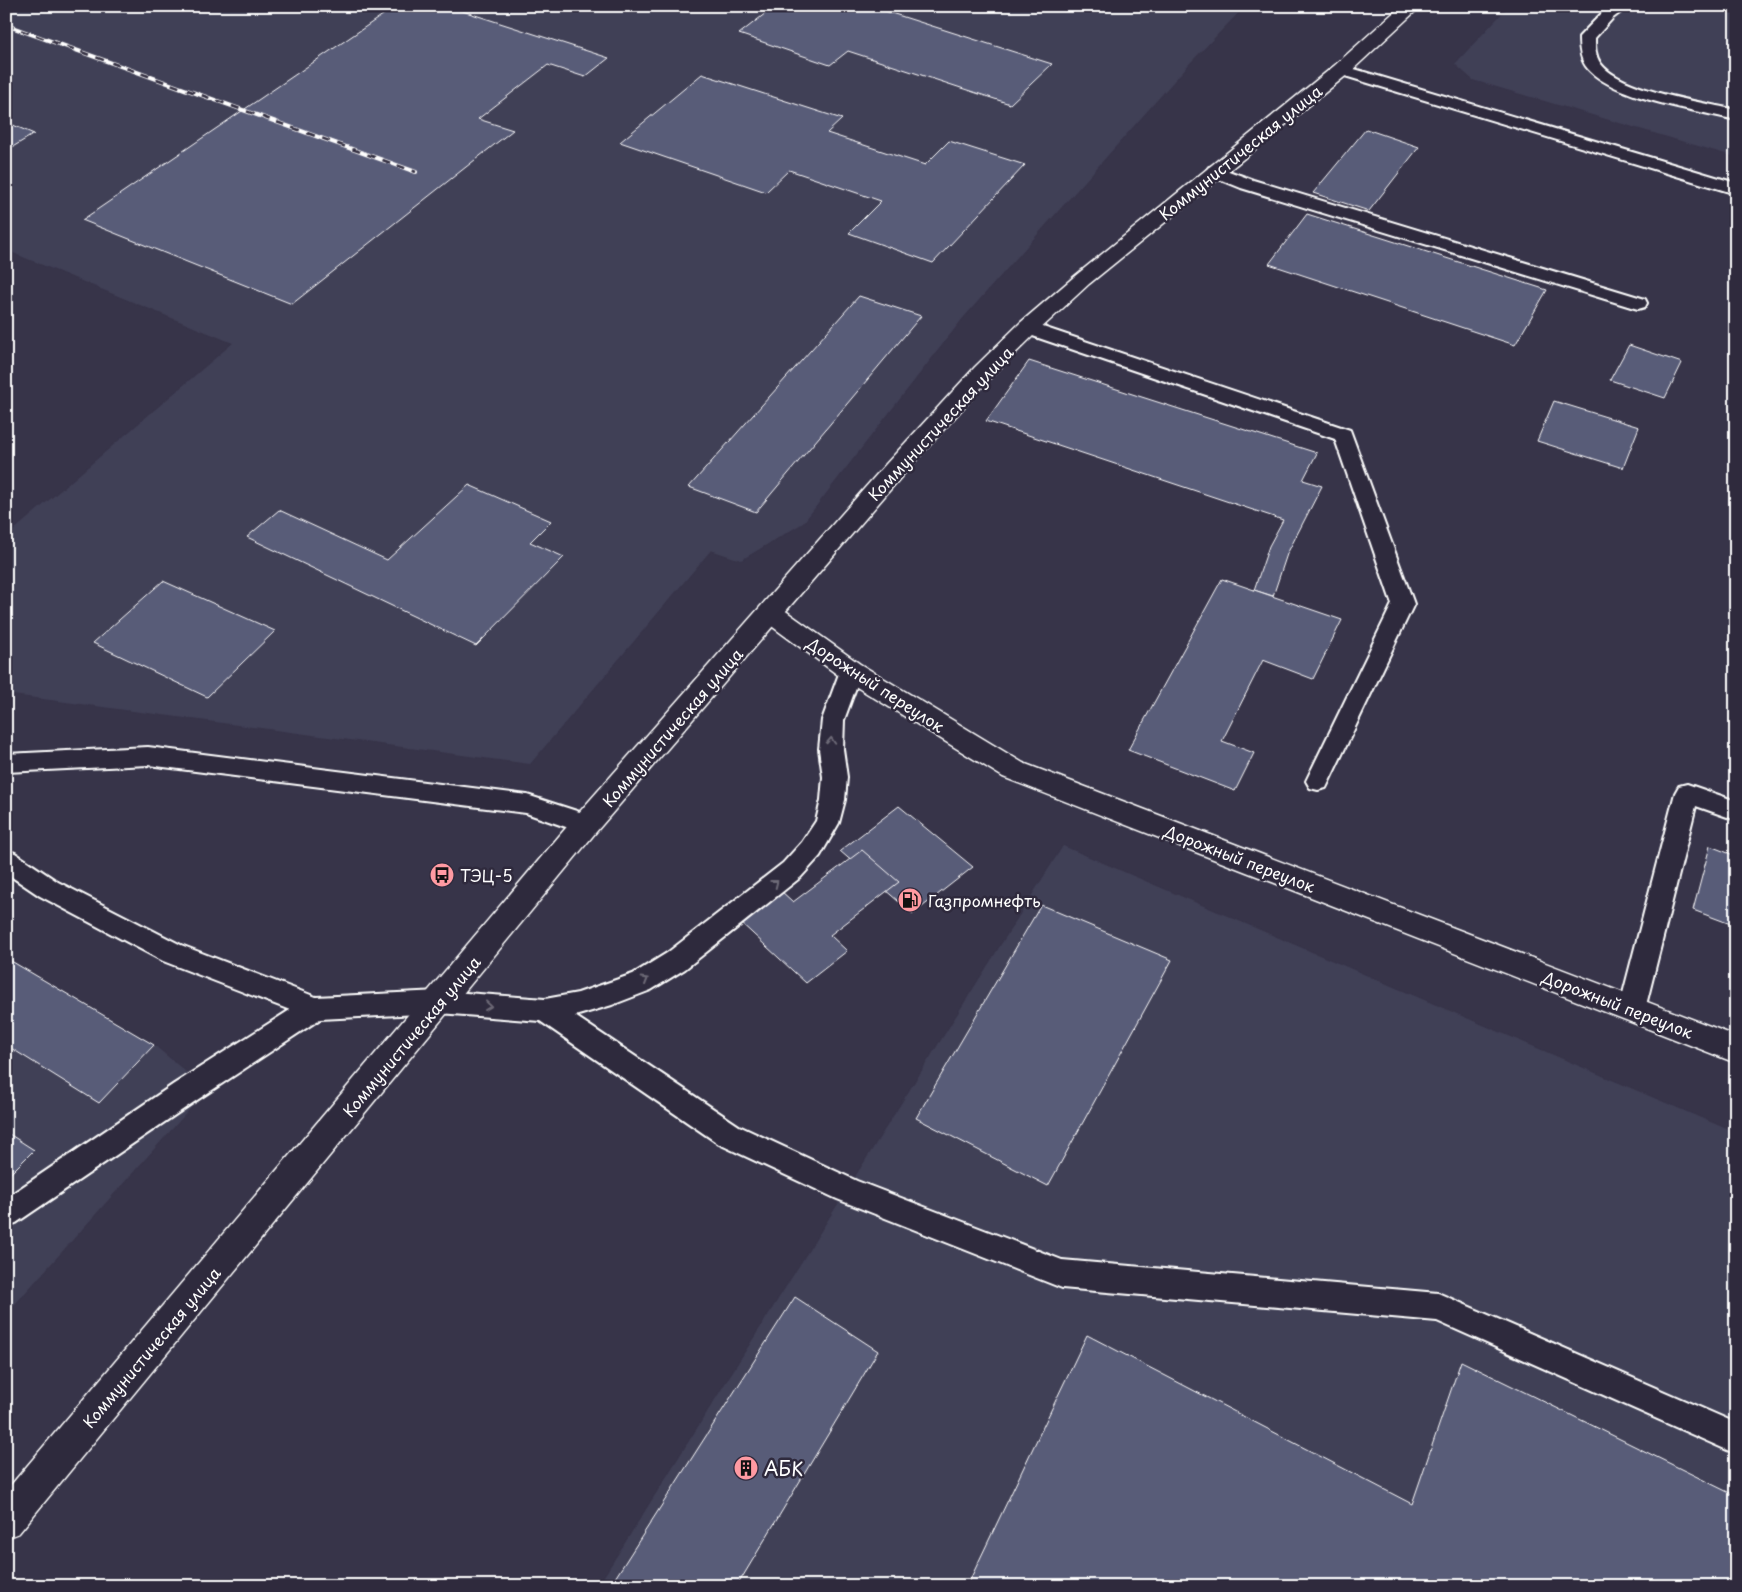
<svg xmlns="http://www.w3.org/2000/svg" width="1742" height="1592" font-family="'Playpen Sans',sans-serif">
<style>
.built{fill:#414057}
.building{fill:#595b78;stroke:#fff}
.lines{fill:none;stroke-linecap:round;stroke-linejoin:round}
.lane-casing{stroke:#fff;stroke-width:4}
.street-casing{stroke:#fff;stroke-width:3}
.secondary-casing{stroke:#fff;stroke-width:3}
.lane{fill:#2f2a3d;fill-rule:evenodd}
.street{fill:#2f2a3d;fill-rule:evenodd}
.secondary{fill:#2f2a3d;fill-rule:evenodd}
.rail-casing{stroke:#fff;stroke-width:4}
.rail{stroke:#2f2a3d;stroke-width:2.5;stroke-dasharray:8;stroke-linecap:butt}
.oneway{stroke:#6d6a77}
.labels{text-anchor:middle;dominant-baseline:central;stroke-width:5;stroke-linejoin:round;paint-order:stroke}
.street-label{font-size:16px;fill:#fff;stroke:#2f2a3d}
.poi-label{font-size:16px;fill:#fff;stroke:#2f2a3d;text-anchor:start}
.near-poi-label{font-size:19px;fill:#fff;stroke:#2f2a3d;text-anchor:start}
</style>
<rect width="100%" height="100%" fill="#373449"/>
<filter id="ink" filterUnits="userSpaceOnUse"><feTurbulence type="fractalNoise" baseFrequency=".02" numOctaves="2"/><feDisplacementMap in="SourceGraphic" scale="10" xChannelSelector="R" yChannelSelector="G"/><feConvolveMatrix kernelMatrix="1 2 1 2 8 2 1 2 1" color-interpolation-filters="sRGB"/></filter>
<g filter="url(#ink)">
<g class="built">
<path d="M6,6h1239l-56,58 -226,254 -160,205 -62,37 -30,-10 -181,214 -524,-70v-157l227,-194 -227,-93v-99l28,-17 -28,-12z"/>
<path d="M1509,6h227v151l-263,-77 -18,-16z"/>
<path d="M1063,846l673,287v453h-1138z"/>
<path d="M6,958l148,87 53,45 -201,224z"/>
</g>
<g class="building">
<path d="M396,6h51l162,52 -24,19 -37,-12 -70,54 35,11 -221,174 -210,-84z"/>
<path d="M775,6h94l183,58 -42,40 -162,-53 -18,14 -91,-31z"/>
<path d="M702,74l140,45 -15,14 98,32 24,-24 76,24 -92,98 -84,-30 32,-32 -92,-31 -23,22 -146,-50z"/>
<path d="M6,122l28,12 -28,17z"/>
<path d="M1366,129l53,18 -50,64 -56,-18z"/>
<path d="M1307,214l240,76 -32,55 -246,-81z"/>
<path d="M859,296l62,20 -165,196 -67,-25z"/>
<path d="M1629,345l53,18 -17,35 -55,-18z"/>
<path d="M1029,361l288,92 -14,27 19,6 -35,68 -14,42 -19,-6 15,-44 14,-26 -297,-99z"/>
<path d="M1554,401l85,26 -16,41 -86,-27z"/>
<path d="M469,485l82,36 -21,21 34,15 -88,89 -229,-109 32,-27 108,50z"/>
<path d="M1222,579l120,41 -29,59 -50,-19 -41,81 32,12 -19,38 -107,-41z"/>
<path d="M163,581l112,50 -68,66 -114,-54z"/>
<path d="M899,806l74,61 -60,47 -73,-63z"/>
<path d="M1710,846l26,10v70l-43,-16z"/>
<path d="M862,850l37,32 -69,53 17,16 -41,32 -67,-62 41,-31 13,12z"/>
<path d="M1041,905l131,55 -124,226 -132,-68z"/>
<path d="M6,958l148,87 -55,58 -93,-58z"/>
<path d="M6,1132l28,18 -28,28z"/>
<path d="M795,1297l83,54 -141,235h-127z"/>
<path d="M1087,1335l325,169 49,-143 275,135v90h-769z"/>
</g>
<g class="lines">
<defs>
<g id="lane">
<path d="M1611,6h18l-16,12 -18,20c0,9 0,18 6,26 21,27 101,38 135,46v10c-40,-10 -121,-21 -148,-51 -8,-9 -9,-21 -9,-32l24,-25z"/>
<path d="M1341,65l395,118v11l-401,-121 -2,-3 2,-3z"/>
<path d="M1215,166l38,14 392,119 2,4 -2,4 -7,2 -7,-2 -390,-119 -32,-13 -3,-4 3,-4z"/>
<path d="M1028,322l322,108 64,174 -88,184 -8,2 -8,-2 -4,-7 86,-177 -57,-165 -314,-107 -2,-4 2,-4z"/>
<path d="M851,663l8,2 3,6 -18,49 -1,29 4,28 -2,23 -6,23 -19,33 -19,21 -116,92 -34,21 -39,15 -37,11 164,110 118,55 205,79 376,33 298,130v31l-299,-133 -375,-33 -225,-89 -118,-55 -179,-123 -101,-8 -119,6 -126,83 -178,121 -10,4v-29l168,-114 116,-74 -127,-49 -123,-65 -34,-23v-23l9,3 43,29 123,63 135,52 123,-6 106,8 33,-6 55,-19 34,-21 116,-90 19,-21 14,-21 5,-21 2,-23 -4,-28 3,-29 18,-49 3,-6z"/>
<path d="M148,747l379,48 68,22 3,7 -3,7 -9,3 -60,-21 -378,-48 -142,7v-18z"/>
<path d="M1687,784l49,17v19l-40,-14 -51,203 -4,8 -9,3 -9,-3 -4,-8 56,-216 4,-7z"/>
</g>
<path id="street" d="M771,604l9,3 80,57 163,99 713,273v27l-733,-286 -161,-99 -80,-59 -4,-6 4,-6z"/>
<path id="secondary" d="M1401,6h20l-73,68 -259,210 -53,49 -45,44 -89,99 -306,356 -577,701 -13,5v-47l570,-675 310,-352 89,-97 45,-44 55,-47 259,-210z"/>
</defs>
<use href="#lane" class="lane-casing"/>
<use href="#street" class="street-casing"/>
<use href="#secondary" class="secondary-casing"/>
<use href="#lane" class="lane"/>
<use href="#street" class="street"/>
<use href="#secondary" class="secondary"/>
<defs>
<path id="rail" d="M6,25l410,147"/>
</defs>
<use href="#rail" class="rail-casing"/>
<use href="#rail" class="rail"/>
</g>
<defs><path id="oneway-chevron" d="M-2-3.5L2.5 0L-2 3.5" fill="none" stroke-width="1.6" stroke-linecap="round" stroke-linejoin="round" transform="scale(1.25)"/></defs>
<g class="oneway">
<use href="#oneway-chevron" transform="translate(831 741) rotate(-87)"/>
<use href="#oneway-chevron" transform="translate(775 883) rotate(-38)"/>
<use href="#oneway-chevron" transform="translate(645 980) rotate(-30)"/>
<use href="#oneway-chevron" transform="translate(488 1006) rotate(6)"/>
</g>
</g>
<defs>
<symbol id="bus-disc" viewBox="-11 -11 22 22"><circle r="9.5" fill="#ff9aa2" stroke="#2f2a3d"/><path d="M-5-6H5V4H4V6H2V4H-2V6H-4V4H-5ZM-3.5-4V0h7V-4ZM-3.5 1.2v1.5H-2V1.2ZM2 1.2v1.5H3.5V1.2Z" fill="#111"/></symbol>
<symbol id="fuel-disc" viewBox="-11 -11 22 22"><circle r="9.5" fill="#ff9aa2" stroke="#2f2a3d"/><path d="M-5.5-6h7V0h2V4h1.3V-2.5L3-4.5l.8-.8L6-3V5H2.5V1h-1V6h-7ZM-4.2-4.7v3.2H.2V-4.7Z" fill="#111"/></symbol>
<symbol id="building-disc" viewBox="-11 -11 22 22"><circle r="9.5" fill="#ff9aa2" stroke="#2f2a3d"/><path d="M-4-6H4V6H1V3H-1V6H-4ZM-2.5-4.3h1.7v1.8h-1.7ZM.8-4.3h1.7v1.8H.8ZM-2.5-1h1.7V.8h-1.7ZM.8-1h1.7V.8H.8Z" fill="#111"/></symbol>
</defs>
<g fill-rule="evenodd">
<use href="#bus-disc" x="428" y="861" width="28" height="28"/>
<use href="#fuel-disc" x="896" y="886" width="28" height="28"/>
<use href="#building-disc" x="732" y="1454" width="28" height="28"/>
</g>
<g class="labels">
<g class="street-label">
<text transform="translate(1240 152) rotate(-39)">Коммунистическая улица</text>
<text transform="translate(940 423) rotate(-47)">Коммунистическая улица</text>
<text transform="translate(876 684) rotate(33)">Дорожный переулок</text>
<text transform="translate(672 727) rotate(-49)">Коммунистическая улица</text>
<text transform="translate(1240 858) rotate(21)">Дорожный переулок</text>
<text transform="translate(1618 1004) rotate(21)">Дорожный переулок</text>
<text transform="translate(411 1036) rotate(-50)">Коммунистическая улица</text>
<text transform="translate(151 1347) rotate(-50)">Коммунистическая улица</text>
</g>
<g class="poi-label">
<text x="460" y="875">ТЭЦ-5</text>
<text x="928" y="900">Газпромнефть</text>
</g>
<g class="near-poi-label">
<text x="764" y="1468">АБК</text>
</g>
</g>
<rect width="1742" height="1592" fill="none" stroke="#2f2a3d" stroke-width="25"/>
<rect x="12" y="12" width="1717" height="1567" fill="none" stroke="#fff" stroke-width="2" filter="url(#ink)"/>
</svg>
